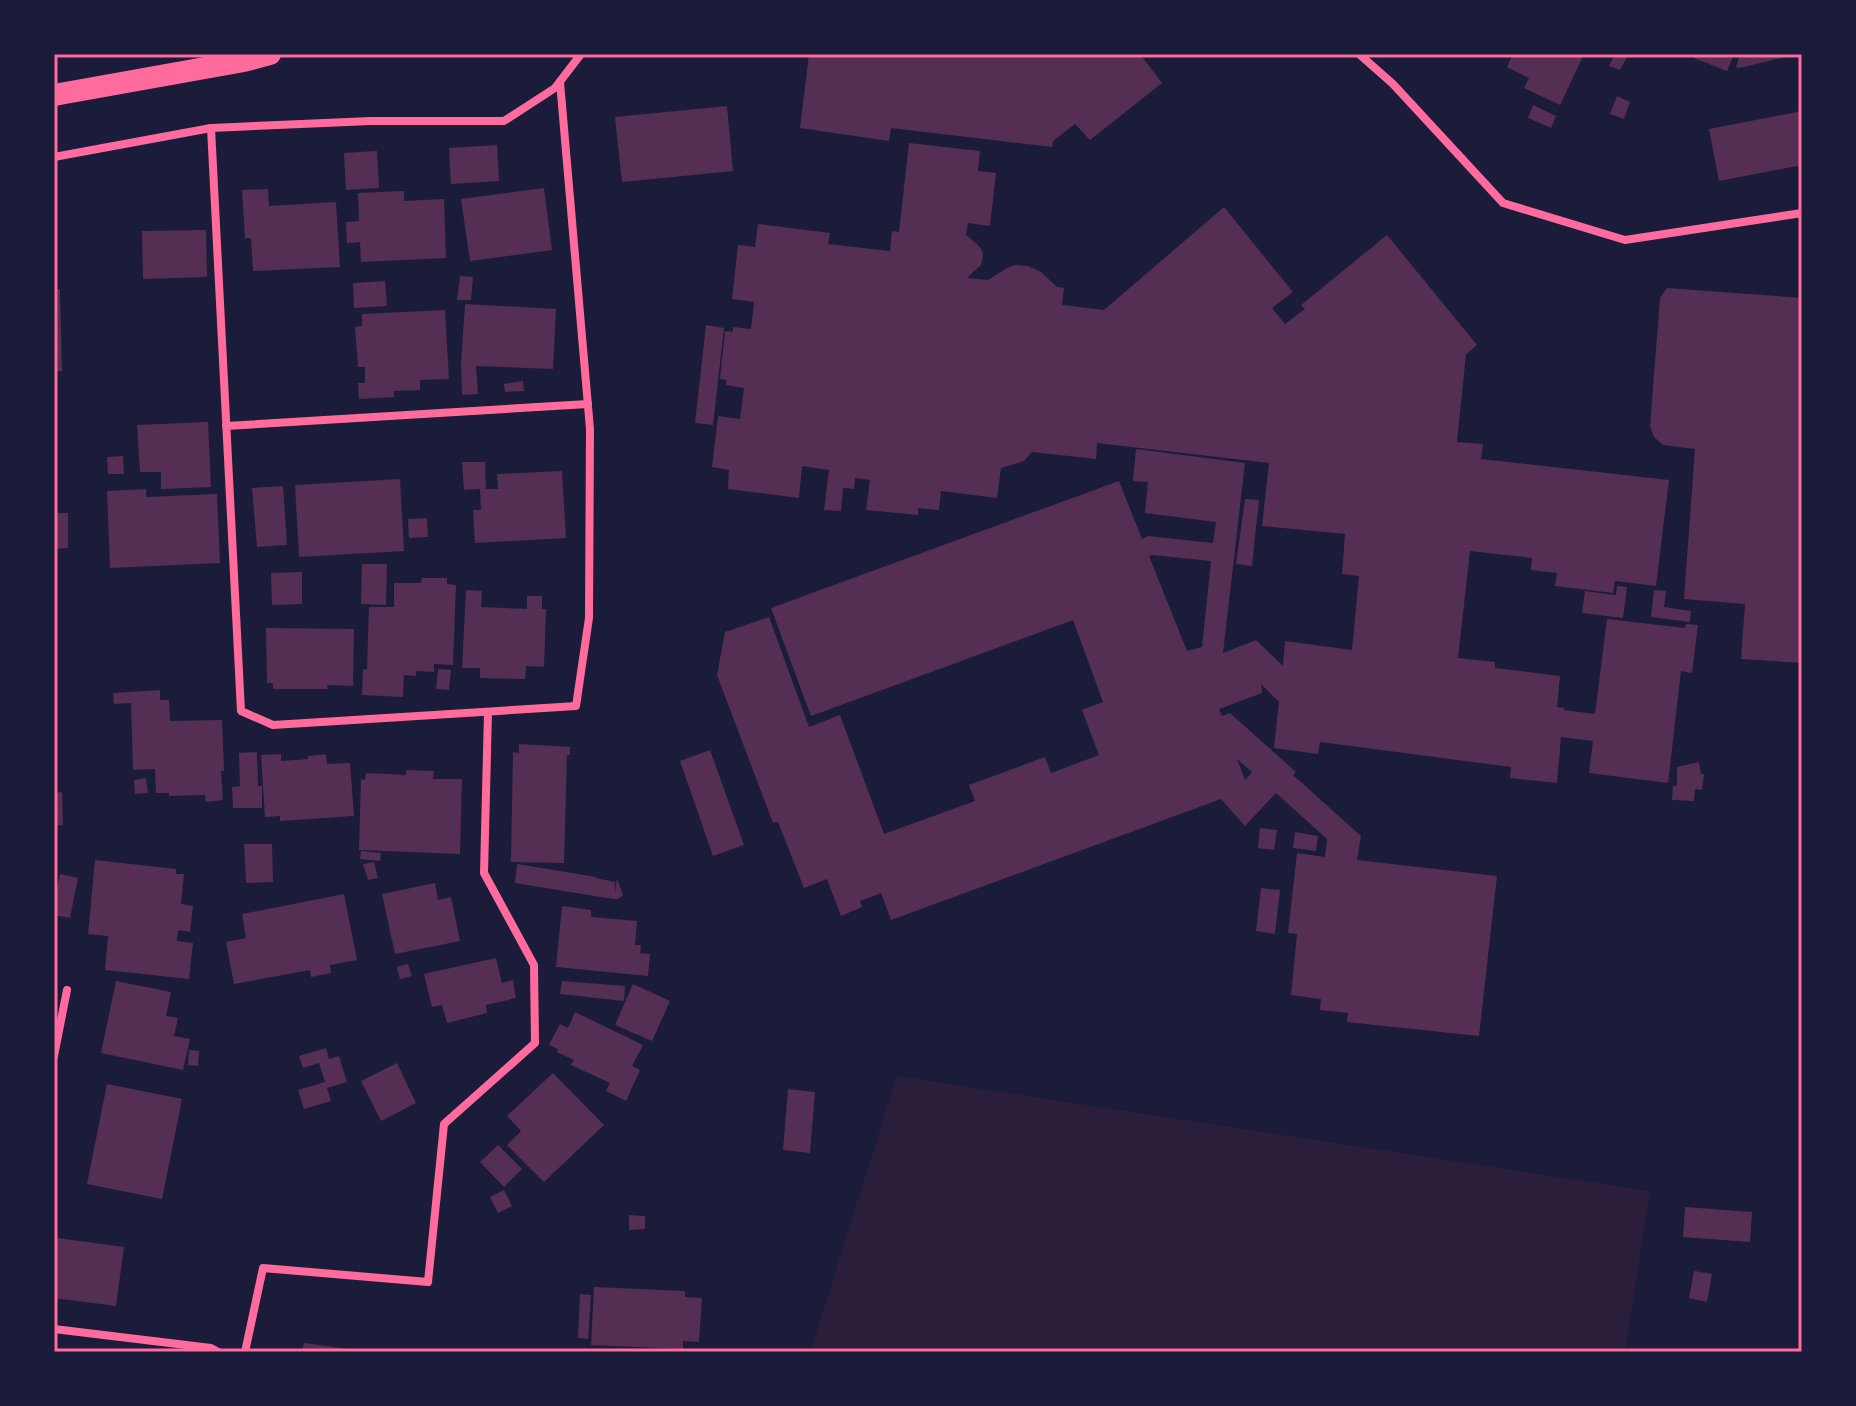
<svg xmlns="http://www.w3.org/2000/svg" width="1856" height="1406" font-family="'Source Sans 3',sans-serif">
<style>
.green{fill:#2a1e3b}
.building{fill:#542f53;fill-rule:evenodd}
.lines{fill:none;stroke-linecap:round;stroke-linejoin:round}
.minor{stroke:#ff6b9d;stroke-width:8}
.trunk{stroke:#ff6b9d;stroke-width:22}
.neatline{fill:none;stroke:#ff6b9d;stroke-width:3}
</style>
<rect width="100%" height="100%" fill="#1b1b3a"/>
<path class="green" d="M897,1076l753,115 -25,161h-815z"/>
<g class="building">
<path d="M809,54h331l22,29 -72,57 -15,-16 -22,17 -1,6 -161,-19 -2,13 -89,-13z"/>
<path d="M1513,54h71l-24,51 -36,-17 5,-10 -22,-11z"/>
<path d="M1615,54l12,3 -7,13 -11,-4z"/>
<path d="M1696,54h38l-7,17 -33,-13z"/>
<path d="M1740,54h47l-2,3 -46,11 -3,-1z"/>
<path d="M1617,96l13,6 -6,17 -14,-5z"/>
<path d="M1533,105l23,11 -5,12 -23,-10z"/>
<path d="M727,106l6,65 -111,11 -7,-65z"/>
<path d="M1802,111v54l-83,16 -10,-52z"/>
<path d="M909,143l71,8 -2,20 18,2 -6,53 -22,-3 -2,12 11,9 5,6 1,6 -2,9 -12,11 -1,2 20,2 19,-12 9,-3 12,1 13,6 16,15 7,1 -2,17 42,5 120,-103 69,85 -21,16 13,16 20,-15 -4,-4 86,-70 90,110 -11,9 -9,88 26,2 -2,15 188,21 -13,106 -41,-5 -2,12 -58,-7 2,-13 -26,-3 1,-12 -62,-7 -12,107 37,4v6l65,8 -3,31 7,1v2l31,4 12,-95 78,9 1,-4 12,1 -6,48 -11,-2 -13,112 -79,-10 4,-32 -32,-4 -4,46 -47,-5 1,-11 -191,-25 -2,12 -44,-6 5,-46 -18,-18 1,9 -43,16 3,7 8,-3 66,59 -3,3 68,61 -4,24 140,16 -18,160 -132,-14 1,-9 -28,-3 1,-11 -30,-4 6,-61 -9,-1 9,-80 28,4 2,-18 -51,-46 -31,33 -24,-27 -330,121 -10,-27 -21,8 2,6 -21,9 -14,-37 -23,9 -26,-66 -5,1 -56,-148 8,-43 44,-15 40,110 31,-12 44,119 91,-33 -6,-16 76,-28 6,16 48,-18 -17,-45 21,-8 -30,-82 -262,96 -40,-108 348,-127 23,58 6,-3 65,7 3,-21 -71,-9 3,-31 -15,-1 3,-32 109,14 -22,190 33,-13 27,26 2,-25 67,9 7,-74 -17,-2 3,-40 -83,-8 7,-63 -172,-20 -1,16 -64,-7 -8,9 -23,7 -4,30 -56,-7 -2,19 -21,-2v7l-52,-5 4,-30 -15,-2 -1,11 -11,-1 -2,23 -17,-1 5,-40 -27,-4 -3,32 -71,-9 1,-19 -17,-3 6,-51 22,3 4,-31 -18,-3 1,-5 -7,-1 5,-48 8,1v-5l18,2 3,-27 -22,-3 6,-54 17,2 3,-23 72,9 -2,11 62,7 2,-20 7,1zM1152,555l59,6 -9,86 -15,4 -38,-95zM1237,759l15,13 -7,8z"/>
<path d="M497,145l2,36 -48,3 -2,-36z"/>
<path d="M377,151l2,37 -33,2 -2,-37z"/>
<path d="M544,188l8,62 -82,11 -9,-62z"/>
<path d="M268,189l1,17 67,-4 4,65 -87,4 -2,-33h-6l-3,-48z"/>
<path d="M404,191v10l40,-2 2,59 -85,4 -1,-20 -13,1 -1,-21 13,-1 -1,-28z"/>
<path d="M206,230l1,47 -64,2 -1,-48z"/>
<path d="M460,276l13,1 -2,23h-14z"/>
<path d="M385,281l2,25 -33,2 -1,-25z"/>
<path d="M1667,288l135,10v365l-61,-4 4,-55 -61,-5 11,-150 -32,-4 -9,-8 -4,-11 10,-128z"/>
<path d="M54,289h6l2,82h-8z"/>
<path d="M465,304l91,5 -3,60 -77,-3 2,28 -16,1 -1,-30z"/>
<path d="M445,310l4,69 -29,1v10l-26,1v6l-35,2 -1,-16h7v-16h-7l-3,-40 7,-1v-12z"/>
<path d="M706,325l18,3 -11,97 -18,-2z"/>
<path d="M523,381l1,10 -19,1 -1,-8z"/>
<path d="M208,422l3,65 -50,2v-17h-21l-3,-47z"/>
<path d="M123,456l1,18h-16l-1,-17z"/>
<path d="M462,462h23l1,27h12l-1,-15 65,-3 4,67 -91,5 -2,-33h8l-1,-21 -16,1z"/>
<path d="M400,479l4,72 -105,6 -4,-72z"/>
<path d="M283,486l4,59 -30,2 -5,-59z"/>
<path d="M146,489v8l71,-3 3,69 -110,5 -3,-77z"/>
<path d="M1245,499l14,1 -7,66 -16,-2z"/>
<path d="M54,513h14v35l-14,1z"/>
<path d="M427,518l1,19 -19,1 -1,-19z"/>
<path d="M362,564h25l-1,41 -25,-1z"/>
<path d="M302,572v32l-30,1 -1,-32z"/>
<path d="M422,578h25v6l9,1 -3,80 -19,-1v8l-18,-1v5l-12,-1 -1,22 -41,-2 1,-26 4,1 2,-63h25v-24h27z"/>
<path d="M1617,586l10,1 -4,31 -41,-5 3,-22 31,4z"/>
<path d="M466,590l16,1 -1,16 46,2v-13h15v13h4l-2,58 -18,-1 -1,13 -45,-1v-10h-18z"/>
<path d="M1654,590l12,1 -2,16 27,4 -1,11 -39,-5z"/>
<path d="M266,628l88,1 -1,57 -26,-1 1,4h-55v-6h-6z"/>
<path d="M438,669l13,1 -2,20 -13,-1z"/>
<path d="M160,690v10h9l1,21 52,-1 2,51h-3l2,29 -17,2 -1,-7 -36,1v-3h-13l-1,-24 -22,1 -2,-67 -17,1 -1,-11z"/>
<path d="M519,744l51,3v8h-3l-3,108 -53,-1 2,-110 6,1z"/>
<path d="M710,750l34,95 -31,11 -33,-95z"/>
<path d="M257,752l1,34h4v22h-29l-1,-21 8,-1 -1,-33z"/>
<path d="M281,754v7l27,-2v-3l18,-2 1,10 23,-1 4,53 -74,5v-5l-15,1 -4,-62z"/>
<path d="M1699,762l2,12h3l-2,16 -7,-1 -1,12 -22,-1 1,-14h4v-19z"/>
<path d="M406,770l28,1 -1,8h29l-2,75 -101,-4 2,-71 4,1 1,-7 40,2z"/>
<path d="M146,778l2,15 -13,1 -1,-14z"/>
<path d="M62,792l1,33 -9,1v-33z"/>
<path d="M1260,828l17,2 -3,20 -16,-2z"/>
<path d="M1295,832l23,4 -2,15 -23,-3z"/>
<path d="M244,844h28l1,38 -27,1z"/>
<path d="M361,851l20,2 -1,8 -20,-2z"/>
<path d="M95,860l81,9v5h8l-3,30 12,2 -3,26 -12,-2 -1,11 16,2 -4,36 -84,-9 3,-34 -20,-2z"/>
<path d="M374,862l4,16 -10,2 -5,-16z"/>
<path d="M517,864l79,13v1l19,4v11l2,-15 6,17 -5,4h-5l-98,-16z"/>
<path d="M60,874l18,4 -8,40 -16,-3v-11z"/>
<path d="M435,883l3,17 13,-3 9,44 -65,13 -13,-60z"/>
<path d="M1261,888l19,2 -5,44 -19,-3z"/>
<path d="M344,894l13,66 -27,5 1,8 -20,4 -1,-7 -76,14 -8,-42 20,-4 -4,-24z"/>
<path d="M562,906l29,4v7l46,4 -2,24h6l-1,8 10,1 -2,22 -92,-9z"/>
<path d="M496,958l6,25 11,-3 3,18 -30,7 1,8 -40,10 -5,-18 -10,2 -8,-33z"/>
<path d="M408,964l4,12 -12,3 -3,-12z"/>
<path d="M116,981l55,11 -5,24 12,2 -4,18 16,3 -7,31 -82,-17z"/>
<path d="M562,981l63,5 -1,15 -64,-7z"/>
<path d="M633,984l37,17 -18,40 -37,-16z"/>
<path d="M575,1012l68,33 -11,21 8,4 -14,31 -20,-10 4,-8 -39,-18 3,-5 -17,-8 1,-3 -9,-4 11,-21 8,4z"/>
<path d="M326,1048l3,11 10,-3 8,26 -20,6 4,13 -27,8 -6,-19 27,-8 -6,-19 -16,5 -4,-12z"/>
<path d="M189,1050l10,1 -1,15 -10,-1z"/>
<path d="M397,1063l19,40 -35,18 -20,-40z"/>
<path d="M553,1073l51,52 -60,57 -37,-37 14,-14 -14,-15z"/>
<path d="M107,1084l75,15 -20,100 -75,-15z"/>
<path d="M788,1089l27,3 -5,61 -27,-3z"/>
<path d="M498,1145l24,24 -18,18 -24,-25z"/>
<path d="M504,1190l8,16 -14,7 -8,-16z"/>
<path d="M1685,1207l67,5 -2,30 -67,-5z"/>
<path d="M629,1215l16,1v13l-16,1z"/>
<path d="M57,1238l67,9 -8,59 -62,-8v-41z"/>
<path d="M1694,1271l18,3 -5,28 -18,-4z"/>
<path d="M594,1287l91,4v6l17,1 -3,44 -16,-1v8l-92,-4z"/>
<path d="M580,1294l11,1 -3,44 -10,-1z"/>
<path d="M304,1343l53,7v2h-55z"/>
</g>
<g class="lines">
<g class="minor">
<path d="M1359,54l34,30 110,119 122,37 177,-27"/>
<path d="M211,128l30,583 32,14 303,-19 13,-88 1,-189 -30,-347"/>
<path d="M54,157l157,-29 160,-7h133l51,-33 26,-34"/>
<path d="M226,426l362,-22"/>
<path d="M54,1056l13,-66"/>
<path d="M54,1329l157,19 7,4"/>
<path d="M245,1352l18,-84 165,14 16,-158 91,-81 -1,-78 -50,-92 4,-161"/>
</g>
<path class="trunk" d="M54,95l190,-34 26,-7"/>
</g>
<rect width="1856" height="1406" fill="none" stroke="#1b1b3a" stroke-width="112"/>
<rect x="56" y="56" width="1744" height="1294" class="neatline"/>
</svg>
